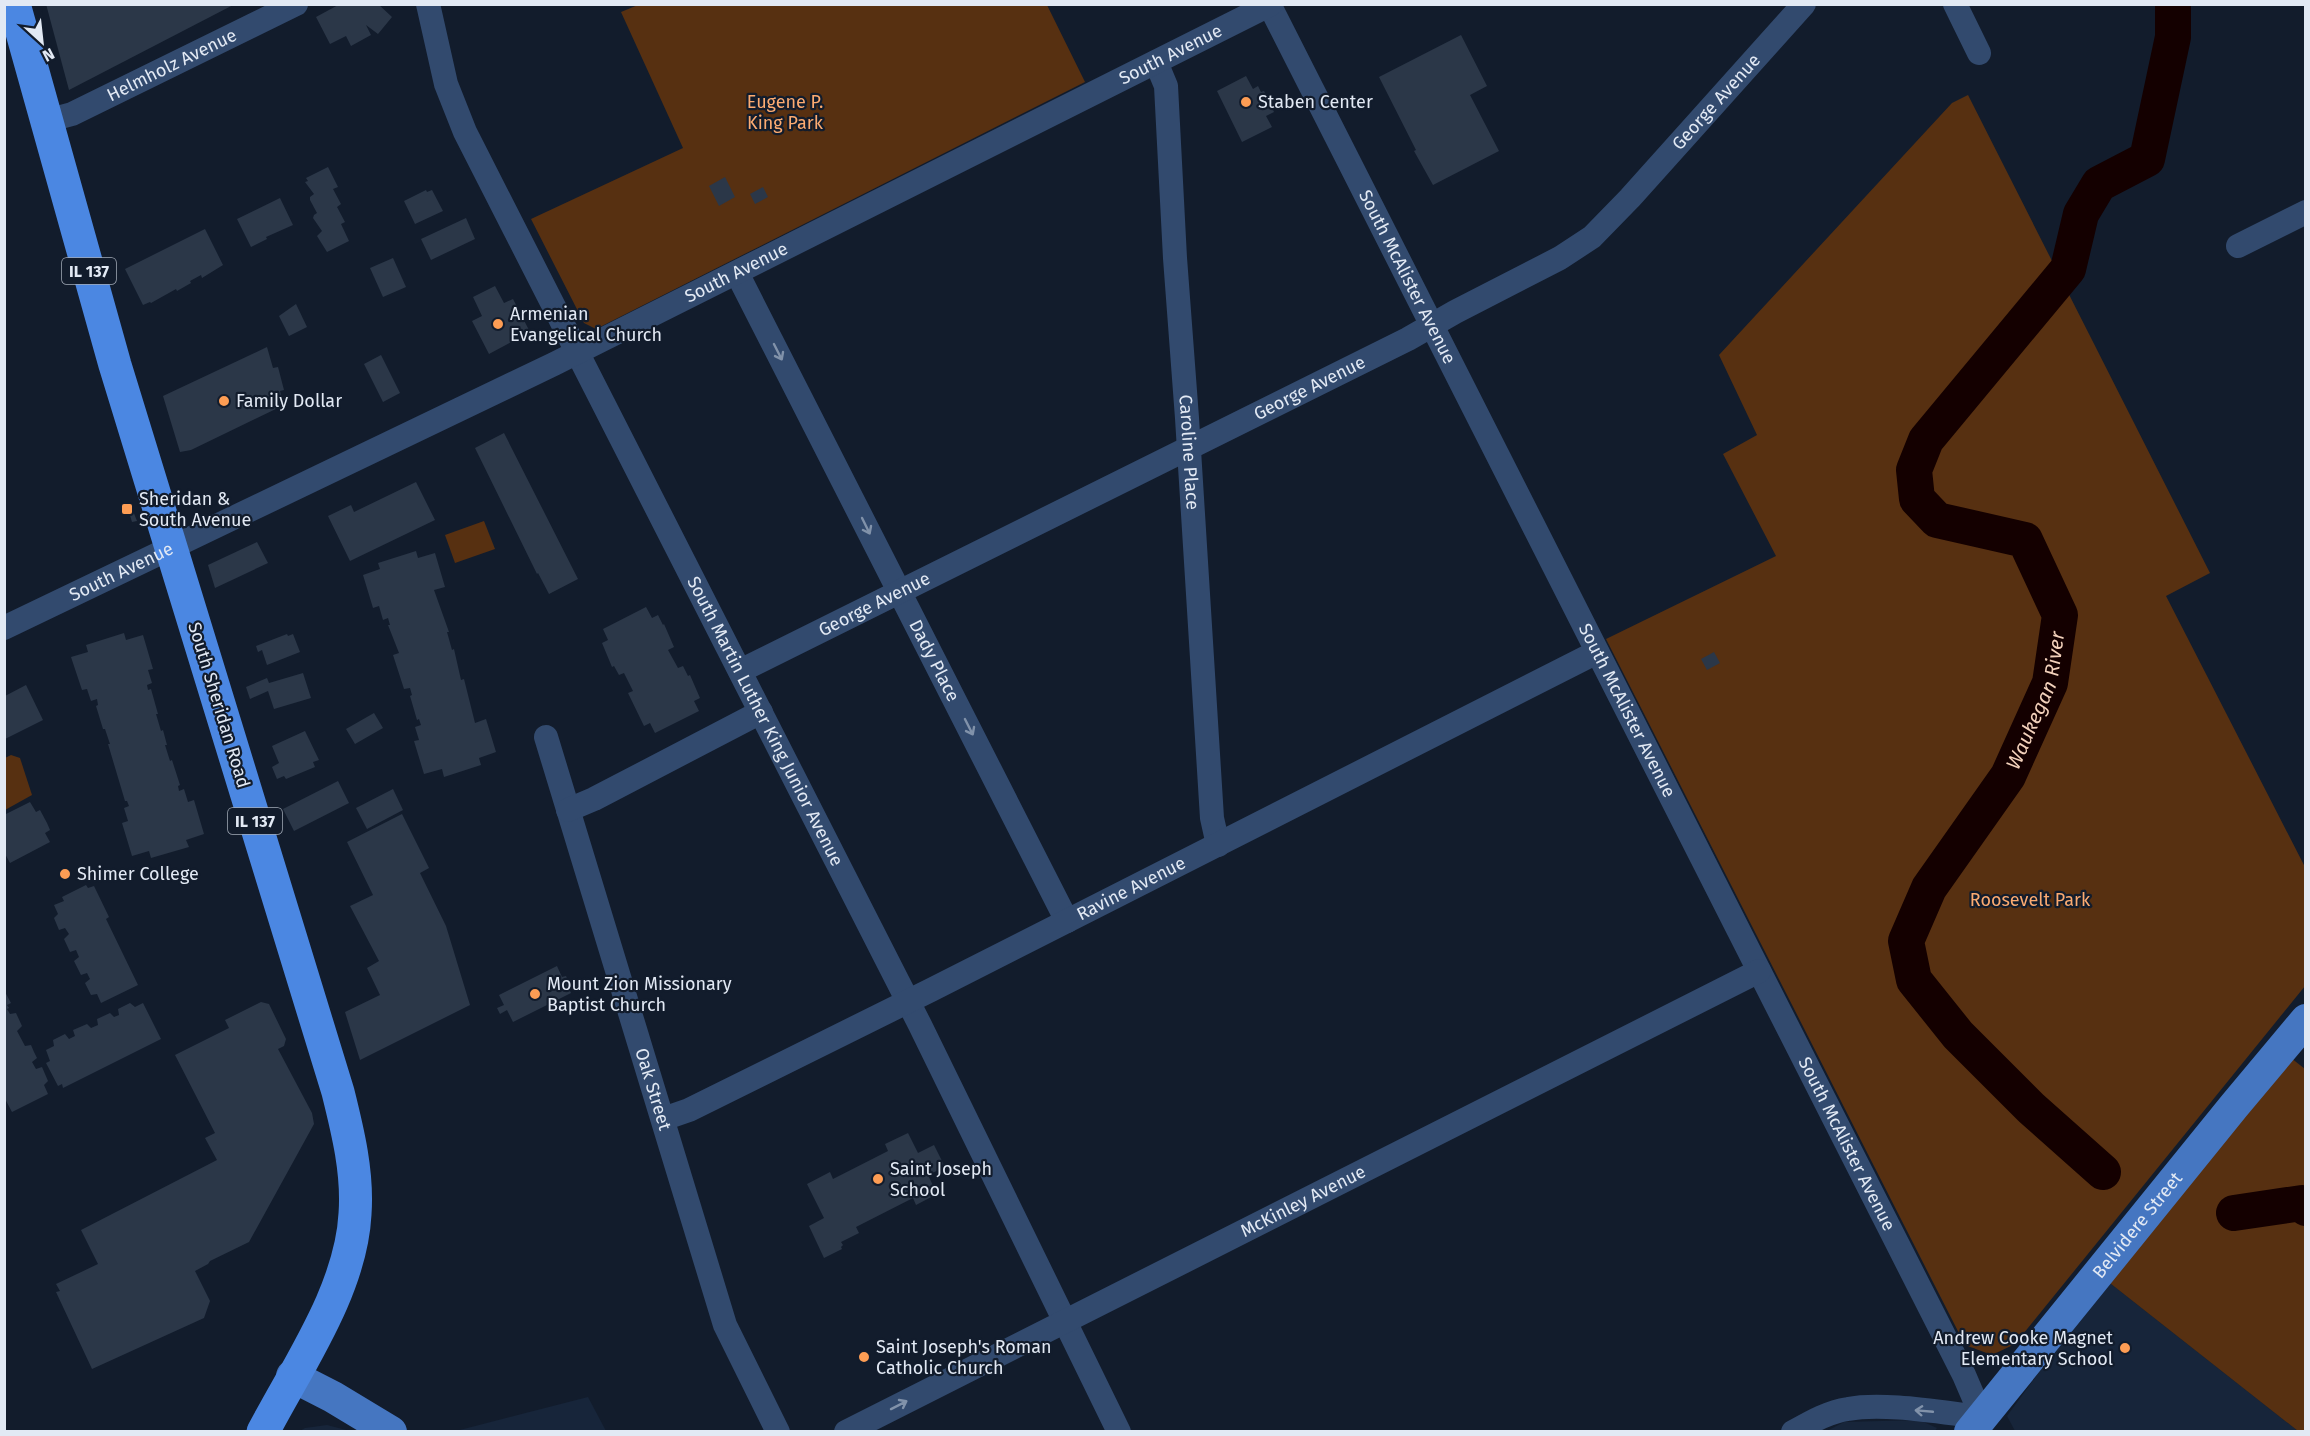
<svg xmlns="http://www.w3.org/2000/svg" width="2310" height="1436" font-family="'Fira Sans',sans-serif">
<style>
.built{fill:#17253a}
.green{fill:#573011}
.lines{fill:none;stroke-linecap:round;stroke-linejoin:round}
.river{stroke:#140000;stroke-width:36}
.building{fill:#2b3748}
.minor{stroke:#324a6e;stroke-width:24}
.major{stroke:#4576c1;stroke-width:32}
.highway{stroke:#4b87e2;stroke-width:33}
.oneway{stroke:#8192aa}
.poi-dot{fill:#fd9d54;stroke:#121c2c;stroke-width:2}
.labels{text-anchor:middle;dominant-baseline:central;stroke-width:4.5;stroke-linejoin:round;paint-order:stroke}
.shield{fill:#121c2c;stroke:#a4acb8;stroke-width:1.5}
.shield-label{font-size:16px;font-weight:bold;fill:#e2e9f4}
.street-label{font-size:18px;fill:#e2e9f4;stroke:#121c2c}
.park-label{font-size:18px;fill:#fcab71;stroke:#121c2c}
.poi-label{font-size:18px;fill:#e2e9f4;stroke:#121c2c;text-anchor:start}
.water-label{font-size:20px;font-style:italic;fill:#f3d1bb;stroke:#121c2c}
</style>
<rect width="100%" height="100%" fill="#121c2c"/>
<g class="built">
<path d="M2106,1280l192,151h-283l-8,-15z"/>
<path d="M588,1397l18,34h-150z"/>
<path d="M1919,1420l18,8 -3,4h-109l19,-10z"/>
<path d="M327,1425l23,6h-50l5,-3z"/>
</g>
<g class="green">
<path d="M638,5h409l38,77 -489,247 -12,-6 -53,-104 152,-71 -62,-136z"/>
<path d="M1968,95l242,478 -44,23 140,273 -1,117 -290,358 -23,11 -27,-10 -359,-706 170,-83 -53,-102 34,-19 -38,-80 233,-252z"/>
<path d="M484,521l11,28 -40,14 -10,-28z"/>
<path d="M11,755l9,3 12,37 -27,15v-52z"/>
<path d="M2286,1054l19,15v362h-7l-192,-151z"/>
</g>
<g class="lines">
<g class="river">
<path id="s1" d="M2103,1172l-72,-64 -73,-73 -44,-55 -8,-39 23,-53 79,-112 42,-93 10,-68 -35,-75 -88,-20 -20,-21 -3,-29 12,-30 142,-171 13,-55 18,-30 48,-25 26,-122v-33"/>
<path d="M2234,1213l68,-10 4,5"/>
</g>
</g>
<g class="building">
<path d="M46,4h189l-166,86z"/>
<path d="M340,4h38l14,13 -14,17 -12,-9 5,10 -20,11 -5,-10 -16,8 -14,-27z"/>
<path d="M1461,35l26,51 -17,9 29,56 -66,34 -19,-34 2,-1 -37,-73z"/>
<path d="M1246,76l7,13 5,-3 3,6 3,-1 10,21 -8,4 6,11 -30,15 -25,-51z"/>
<path d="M328,167l10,20 -5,2 8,15 -4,3 8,15 -4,2 8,17 -22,11 -10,-16 5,-5 -9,-13 1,-3 3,-2 -7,-13v-3l4,-3 -9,-12 3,-1 -2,-3z"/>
<path d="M725,177l10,20 -16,9 -10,-20z"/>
<path d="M763,187l5,10 -13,7 -5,-10z"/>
<path d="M426,190l1,2 5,-2 11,21 -28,13 -11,-23z"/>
<path d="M280,198l13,27 -27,12 1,2 -16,8 -14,-28z"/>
<path d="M466,218l9,21 -44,21 -10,-21z"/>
<path d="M205,229l18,36 -21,13 -1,-3 -11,6 1,2 -14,8 -1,-2 -25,14 -1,-1 -7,3 -18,-36z"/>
<path d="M393,258l13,29 -23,10 -13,-29z"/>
<path d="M495,286l9,17 9,-4 17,33 -41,22 -17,-33 10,-5 -9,-19z"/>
<path d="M296,304l11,23 -18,9 -10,-20z"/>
<path d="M267,347l6,21 5,-1 6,23 -4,1 4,14 -93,45 -11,2 -17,-56z"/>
<path d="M381,355l19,38 -17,9 -19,-38z"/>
<path d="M504,433l74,146 -29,15 -11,-21 -1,1 -62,-126z"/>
<path d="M416,482l19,38 -85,41 -22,-45 23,-11 3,7z"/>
<path d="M133,511l4,10 -5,1 -3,-10z"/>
<path d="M257,542l11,21 -53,25 -7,-23z"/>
<path d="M416,551l2,7 17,-5 10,34 -11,3 15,42h-2l5,18 2,-1 7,31 3,-1 11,44 11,-4 10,33 -17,6 2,7 -37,12 -2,-8 -18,5 -10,-33 5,-1 -4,-13 6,-2 -2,-6 -2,1 -7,-24 2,-1 -2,-7 -6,1 -11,-34 6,-2 -11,-28h2l-2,-7 -5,2 -4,-14 -6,2 -10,-33 17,-6 -2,-6z"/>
<path d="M646,607l6,11 6,-3 5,10 1,-1 10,23 -6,3 10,18 5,-2 5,10 2,-1 10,23 -6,3 5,10 -44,22 -5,-10 -6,3 -16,-33 5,-2 -9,-18 -5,2 -5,-9 -2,1 -10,-24 6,-3 -5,-11z"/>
<path d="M124,633l2,7 17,-5 10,34 -5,1 4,13 -5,2 1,5 3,-1 7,25h-2l5,17 2,-1 4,15h-2l5,16 2,-1 8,25 -2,1 1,5 5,-2 4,13 6,-2 10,34 -18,6 3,7 -38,11 -2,-7 -17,5 -10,-33 6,-2 -4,-13 5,-2 -2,-5h-2l-17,-57h2l-5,-15h-2l-7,-23 2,-1 -1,-6 -6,2 -4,-12 -5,1 -11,-33 17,-5 -2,-7z"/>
<path d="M287,634l1,2 5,-2 7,18 -33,13 -5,-15 -4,2 -2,-6z"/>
<path d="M1714,652l6,11 -13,7 -6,-11z"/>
<path d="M303,673l8,25 -37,11 -6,-18 -18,8 -4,-12 21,-9 2,5z"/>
<path d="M26,685l17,35 -38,19v-43z"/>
<path d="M374,713l9,15 -28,16 -9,-15z"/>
<path d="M305,731l14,29 -6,2 2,5 -29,12 -2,-3 -7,3 -5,-12 7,-4 -7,-17z"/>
<path d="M338,781l11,22 -55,28 -11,-22z"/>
<path d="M393,789l10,21 -36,19 -11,-21z"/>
<path d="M30,802l6,10 4,-2 7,13 3,7 -5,3 5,9 -40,21 -6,-11v-37z"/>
<path d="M402,814l27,54 -9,5 26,53 24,79 -110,55 -15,-48 35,-17 -13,-27 12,-7 -29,-55 23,-11 -26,-53z"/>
<path d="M86,885l2,3 6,-2 15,31 -3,2 32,66 -37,18 -4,-9 -6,1 -6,-12 5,-4 -3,-6 -6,2 -7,-14 5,-4 -3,-7 -6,2 -6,-13 5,-5 -4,-6 -6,2 -5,-12 4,-4 -4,-9 10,-4 -2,-4z"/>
<path d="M557,966l5,11 4,-1 3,7 -2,2 4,8 -58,29 -6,-12 -7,4 -3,-6 7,-3 -5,-10z"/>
<path d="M4,990l7,13 -4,2 2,3 -2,1 3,5 6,-1 6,13 -5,5 8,15 6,-1 3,7 3,6 -5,4 4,7 6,-2 6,14 -4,4 4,9 -36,18 -8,-15z"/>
<path d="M261,1002l8,2 17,35 -2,7 -6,3 34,64 2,11 -65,118 -39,19 -2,3 -13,7 15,30 -6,17 -112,51 -36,-77 4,-1 -4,-7 42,-20 -17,-34 136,-70 -12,-22 10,-5 -40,-78 54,-27 -4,-8z"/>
<path d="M130,1003l5,4 8,-4 18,36 -98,49 -1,-4 -4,2 -12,-23 4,-2 -4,-11 8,-4 -1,-6 12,-6 4,5 6,-3 -2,-6 14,-6 4,4 7,-3 -1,-6 13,-6 4,4 5,-2 -1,-6z"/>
<path d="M908,1133l10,20 16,-8 11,22 -17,8 9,19 -21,11 -3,-7 -57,29 3,6 -18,9 2,3 -2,2 1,2 -18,9 -15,-32 15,-8 -17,-34 23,-12 3,7 55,-28 -3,-7z"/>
</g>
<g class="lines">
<g class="minor">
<path id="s2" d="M428,4l18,80 19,48 455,893 199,407"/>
<path id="s3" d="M1269,4l695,1371 18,42c-38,-4 -98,-15 -134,-8 -20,3 -37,13 -55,23"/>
<path d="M1955,4l24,49"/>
<path id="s4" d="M1156,62l10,24 9,172 12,160 25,400 6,27"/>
<path id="s5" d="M46,121l26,-7 224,-110"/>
<path d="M2238,246l68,-34"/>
<path id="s6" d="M737,273l330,648"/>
<path id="s7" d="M4,628l550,-264 717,-360"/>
<path id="s8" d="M740,671l668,-332 47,-27 105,-54 32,-21 38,-39 174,-194"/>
<path id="s9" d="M546,737l179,588 53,107"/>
<path d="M568,810l26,-11 167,-87"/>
<path id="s10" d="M663,1119l26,-9 242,-120 666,-338"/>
<path id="s11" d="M846,1432l913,-461"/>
</g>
<g class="major">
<path d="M292,1376l41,21 58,35"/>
<path id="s12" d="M1970,1432l264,-326 72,-86"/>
</g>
<path class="highway" d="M14,4l101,361 223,727c10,40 20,81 17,122 -4,76 -57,151 -92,218"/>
</g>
<defs><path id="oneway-shaft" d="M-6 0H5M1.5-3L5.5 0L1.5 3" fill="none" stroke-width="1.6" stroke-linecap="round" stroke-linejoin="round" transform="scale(1.5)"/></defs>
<g class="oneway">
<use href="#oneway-shaft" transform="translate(778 352) rotate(63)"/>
<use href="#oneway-shaft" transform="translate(866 526) rotate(64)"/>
<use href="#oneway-shaft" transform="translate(969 727) rotate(63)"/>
<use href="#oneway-shaft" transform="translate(899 1405) rotate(-27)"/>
<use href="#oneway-shaft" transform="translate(1924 1411) rotate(-175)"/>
</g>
<g class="poi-dot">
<circle cx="1246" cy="102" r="6"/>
<circle cx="498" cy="324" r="6"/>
<circle cx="224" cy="401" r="6"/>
<rect x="121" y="503" width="12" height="12" rx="3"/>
<circle cx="65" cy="874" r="6"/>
<circle cx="535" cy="994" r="6"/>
<circle cx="878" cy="1179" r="6"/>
<circle cx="2125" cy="1348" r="6"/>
<circle cx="864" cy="1357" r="6"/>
</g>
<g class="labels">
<g class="shield">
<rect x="62" y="258" width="54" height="26" rx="4.5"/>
<rect x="228" y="808" width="54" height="26" rx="4.5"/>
</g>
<g class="shield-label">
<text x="89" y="271">IL 137</text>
<text x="255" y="821">IL 137</text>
</g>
<g class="street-label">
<text stroke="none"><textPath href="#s7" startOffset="1300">South Avenue</textPath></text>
<text stroke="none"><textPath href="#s5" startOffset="138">Helmholz Avenue</textPath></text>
<text stroke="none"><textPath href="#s8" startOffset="1140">George Avenue</textPath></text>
<text stroke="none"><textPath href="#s7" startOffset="814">South Avenue</textPath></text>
<text stroke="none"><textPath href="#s3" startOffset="306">South McAlister Avenue</textPath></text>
<text stroke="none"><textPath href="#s8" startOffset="636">George Avenue</textPath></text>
<text stroke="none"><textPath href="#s4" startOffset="393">Caroline Place</textPath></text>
<text stroke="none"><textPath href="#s7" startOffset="130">South Avenue</textPath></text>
<text stroke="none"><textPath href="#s8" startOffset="150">George Avenue</textPath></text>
<text stroke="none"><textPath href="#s6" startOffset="435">Dady Place</textPath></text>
<text transform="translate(219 705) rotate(73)">South Sheridan Road</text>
<text stroke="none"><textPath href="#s3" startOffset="792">South McAlister Avenue</textPath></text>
<text stroke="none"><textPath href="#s2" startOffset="795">South Martin Luther King Junior Avenue</textPath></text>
<text stroke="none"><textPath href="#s10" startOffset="522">Ravine Avenue</textPath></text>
<text stroke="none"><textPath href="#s9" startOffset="368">Oak Street</textPath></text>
<text stroke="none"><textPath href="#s3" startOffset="1278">South McAlister Avenue</textPath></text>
<text stroke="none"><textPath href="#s11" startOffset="512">McKinley Avenue</textPath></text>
<text stroke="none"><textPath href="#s12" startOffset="266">Belvidere Street</textPath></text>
</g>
<g class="park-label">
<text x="785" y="102">Eugene P.<tspan x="785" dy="21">King Park</tspan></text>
<text x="2030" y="900">Roosevelt Park</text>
</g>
<g class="poi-label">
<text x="1258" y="102">Staben Center</text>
<text x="510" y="314">Armenian<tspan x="510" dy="21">Evangelical Church</tspan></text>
<text x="236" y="401">Family Dollar</text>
<text x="139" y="499">Sheridan &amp;<tspan x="139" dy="21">South Avenue</tspan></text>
<text x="77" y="874">Shimer College</text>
<text x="547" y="984">Mount Zion Missionary<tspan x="547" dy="21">Baptist Church</tspan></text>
<text x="890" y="1169">Saint Joseph<tspan x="890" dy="21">School</tspan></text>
<text x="2113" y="1338" text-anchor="end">Andrew Cooke Magnet<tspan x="2113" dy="21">Elementary School</tspan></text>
<text x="876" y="1347">Saint Joseph's Roman<tspan x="876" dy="21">Catholic Church</tspan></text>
</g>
<g class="water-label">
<text stroke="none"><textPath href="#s1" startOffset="586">Waukegan River</textPath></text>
</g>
</g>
<rect width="2310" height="1436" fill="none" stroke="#e2e9f4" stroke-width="12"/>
<g transform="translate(42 42) rotate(153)" stroke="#121c2c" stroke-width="4.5" paint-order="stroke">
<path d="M0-4.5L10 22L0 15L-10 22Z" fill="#e2e9f4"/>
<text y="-9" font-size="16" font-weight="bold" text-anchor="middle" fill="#e2e9f4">N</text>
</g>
</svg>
